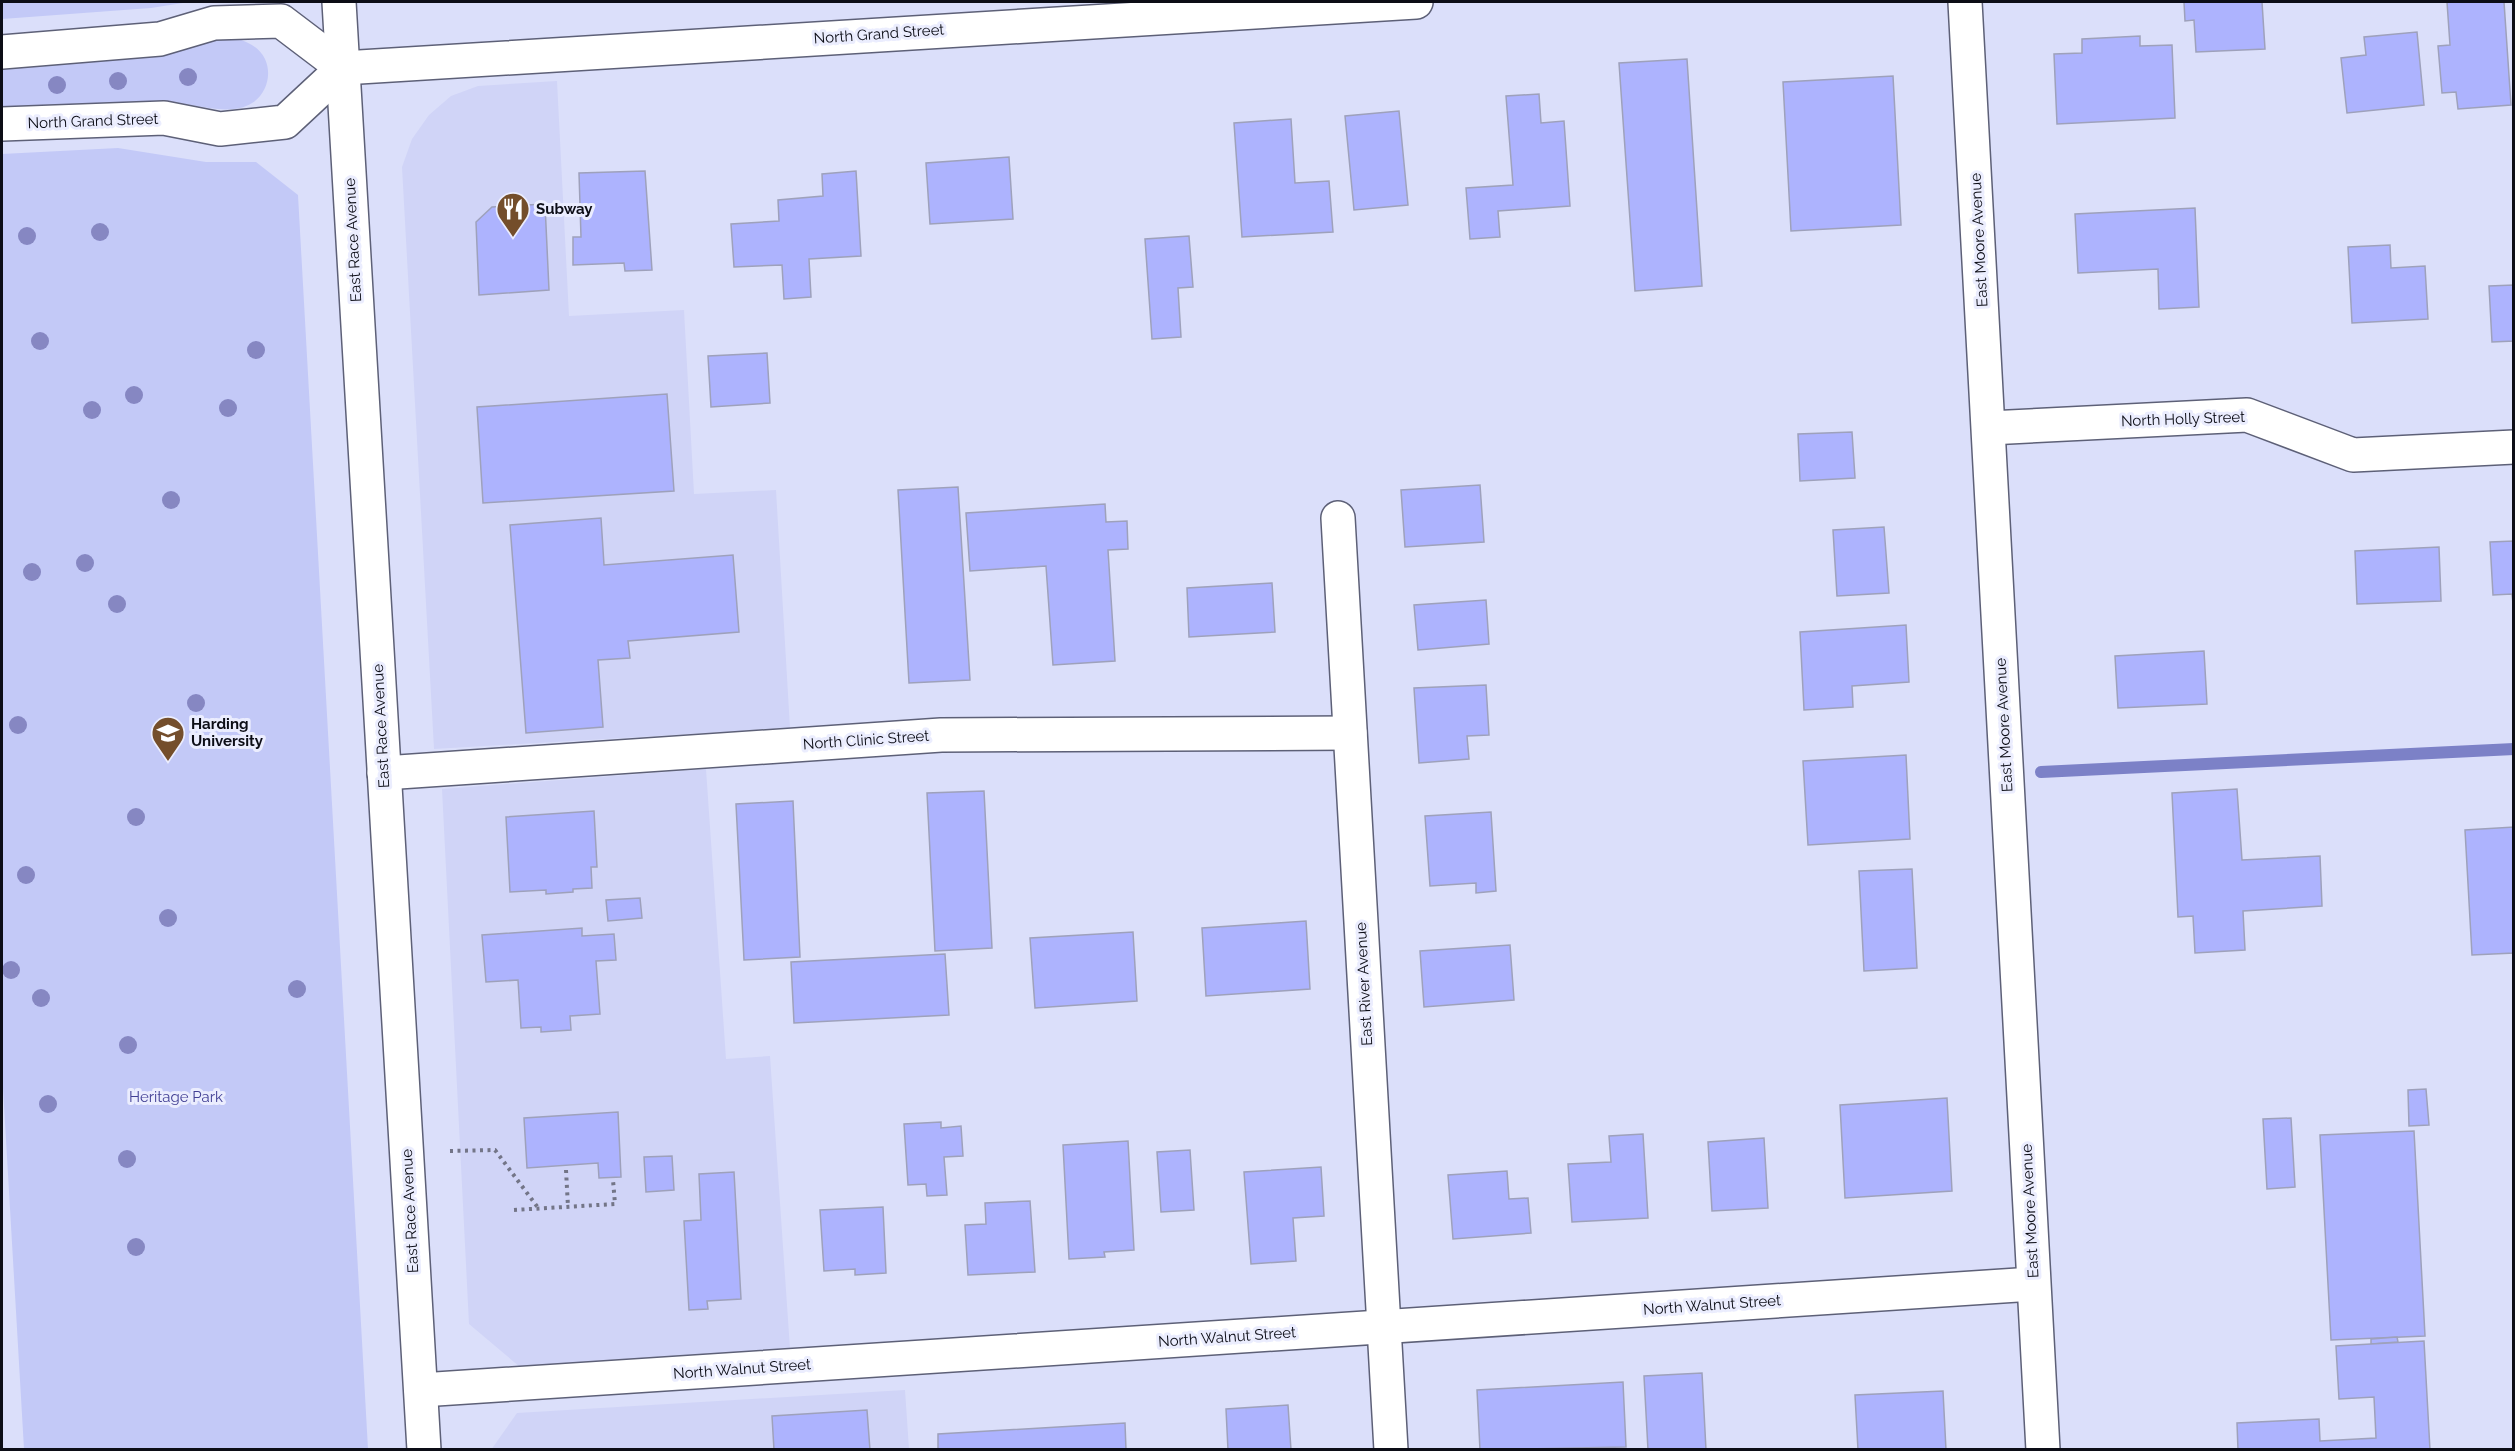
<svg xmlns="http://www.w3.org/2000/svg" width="2515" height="1451" font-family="Raleway,sans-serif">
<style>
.built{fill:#d0d4f7}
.green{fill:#c3c9f7}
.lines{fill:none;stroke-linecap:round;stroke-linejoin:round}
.stream{stroke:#7c81c7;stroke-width:12}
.building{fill:#adb3fe;stroke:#9ea1bb;stroke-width:1.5}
.minor-casing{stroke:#5d6077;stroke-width:36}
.major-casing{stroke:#5d6077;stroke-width:36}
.path{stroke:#737587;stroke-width:4;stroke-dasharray:3 4.5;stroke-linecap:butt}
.minor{stroke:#fff;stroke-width:33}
.major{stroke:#fff;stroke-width:33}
.tree{fill:#8687c2}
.labels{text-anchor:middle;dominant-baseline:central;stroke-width:6;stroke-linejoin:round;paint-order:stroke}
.street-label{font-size:15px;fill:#0c0d16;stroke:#ebedfe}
.poi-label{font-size:15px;font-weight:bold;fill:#0c0d16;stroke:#ebedfe;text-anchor:start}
.park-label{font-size:15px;fill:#413f94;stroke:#ebedfe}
</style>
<rect width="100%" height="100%" fill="#dbdffa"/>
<g class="built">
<path d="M557,81l12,235 115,-6 10,184 82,-4 14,238 -356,21 -32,-582 10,-28 17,-24 22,-19 27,-10z"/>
<path d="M706,769l20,290 44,-3 20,293 -270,18 -51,-43 -27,-535z"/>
<path d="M905,1390l4,59 -418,1 26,-37z"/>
</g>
<g class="green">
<path d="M2,2h187l-38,6 -149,11z"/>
<path d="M236,38c12,4 23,9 29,21 7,15 2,35 -13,44 -24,15 -60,-1 -86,-1 -18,-1 -36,2 -55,3 -36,2 -73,4 -109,6v-45z"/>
<path d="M118,148l88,14h50l42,33 70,1254h-344l-22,-378v-917z"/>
</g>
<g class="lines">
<path class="stream" d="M2041,772l473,-23"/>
</g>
<g class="building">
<path d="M2184,2h78l3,47 -69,3 -2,-32 -9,1z"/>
<path d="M2447,2h57l7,103 -53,4 -2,-17 -14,1 -4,-47 12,-1z"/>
<path d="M2417,32l7,73 -77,8 -6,-55 25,-3 -2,-18z"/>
<path d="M2140,36v10l32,-1 3,73 -118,6 -3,-70 28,-1v-14z"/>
<path d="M1687,59l15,227 -67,5 -16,-228z"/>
<path d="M1893,76l8,149 -110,6 -8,-149z"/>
<path d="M1539,94l2,29 23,-2 6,85 -72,5 2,26 -30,2 -4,-51 47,-3 -7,-89z"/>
<path d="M1399,111l9,94 -54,5 -9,-94z"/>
<path d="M1291,119l4,64 34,-2 4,51 -91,5 -8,-114z"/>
<path d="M1009,157l4,62 -83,5 -4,-61z"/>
<path d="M645,171l7,99 -27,1 -1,-8 -51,2v-28h8l-2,-64z"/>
<path d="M856,171l5,85 -52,3 2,38 -27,2 -2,-34 -48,2 -3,-43 48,-3 -1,-21 45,-4 -1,-22z"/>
<path d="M545,204l4,86 -70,5 -3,-73 16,-15z"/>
<path d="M2195,208l4,99 -40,2 -1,-40 -80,4 -3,-59z"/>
<path d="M1189,236l4,51 -15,1 3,49 -29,2 -7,-100z"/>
<path d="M2390,245l1,23 34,-2 3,53 -76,4 -4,-76z"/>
<path d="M2514,285v56l-22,1 -3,-56z"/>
<path d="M767,353l3,50 -59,4 -3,-51z"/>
<path d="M667,394l7,97 -191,12 -6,-96z"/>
<path d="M1852,432l3,46 -55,3 -2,-47z"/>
<path d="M1480,485l4,57 -79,5 -4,-57z"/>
<path d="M958,487l12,193 -61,3 -11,-193z"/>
<path d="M1105,504l1,18 21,-1 1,28 -20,1 7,111 -62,4 -7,-99 -76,5 -4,-58z"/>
<path d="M601,518l3,47 129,-10 6,77 -111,9 2,17 -32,2 5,67 -77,6 -16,-208z"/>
<path d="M1884,527l5,66 -52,3 -4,-66z"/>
<path d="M2514,541v72l-2,-19 -19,1 -3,-53z"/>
<path d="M2439,547l2,54 -84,3 -2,-53z"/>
<path d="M1272,583l3,49 -86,5 -2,-49z"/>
<path d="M1486,600l3,44 -71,6 -4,-45z"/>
<path d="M1906,625l3,57 -57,4 1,21 -49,3 -4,-78z"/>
<path d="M2204,651l3,53 -89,4 -3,-52z"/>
<path d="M1486,685l3,50 -22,1 2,23 -50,4 -5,-75z"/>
<path d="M1906,755l4,84 -102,6 -5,-84z"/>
<path d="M2237,789l5,71 78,-4 2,50 -79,5 2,39 -50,3 -2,-37 -15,1 -6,-124z"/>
<path d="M984,791l8,157 -57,3 -8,-158z"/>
<path d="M793,801l7,156 -56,3 -8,-156z"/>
<path d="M594,811l3,56h-6l1,21 -19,1v3l-27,2v-4l-36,2 -4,-75z"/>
<path d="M1491,812l5,79 -20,2v-10l-46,3 -5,-70z"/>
<path d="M2514,827v126l-42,2 -7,-125z"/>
<path d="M1912,869l5,99 -53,3 -5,-100z"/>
<path d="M640,898l2,20 -34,3 -2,-21z"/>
<path d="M1306,921l4,68 -104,7 -4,-68z"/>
<path d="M582,928v8l32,-2 2,26 -20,1 4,53 -30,2 1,14 -30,2v-5l-20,1 -3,-48 -32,2 -4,-47z"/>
<path d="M1133,932l4,69 -102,7 -5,-70z"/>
<path d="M1510,945l4,55 -90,7 -4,-56z"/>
<path d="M945,954l4,61 -155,8 -3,-61z"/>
<path d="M2426,1089l3,36 -20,1 -1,-36z"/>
<path d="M1947,1098l5,93 -107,7 -5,-93z"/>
<path d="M618,1112l3,65 -22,1 -1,-15 -71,5 -3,-50z"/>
<path d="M2291,1118l4,69 -28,2 -4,-70z"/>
<path d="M941,1122v6l20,-2 2,30 -19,1 3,38 -20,1 -1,-12 -18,1 -4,-61z"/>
<path d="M2414,1131l11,205 -94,4 -11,-205z"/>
<path d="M1643,1134l5,84 -76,4 -4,-58 43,-2 -2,-26z"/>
<path d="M1764,1138l4,70 -56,3 -4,-69z"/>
<path d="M1128,1141l6,109 -30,2 1,5 -36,2 -6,-114z"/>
<path d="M1190,1150l4,60 -33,2 -4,-60z"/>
<path d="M672,1156l2,34 -28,2 -2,-35z"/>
<path d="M1321,1167l3,49 -31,2 3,43 -45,3 -7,-92z"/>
<path d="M1507,1171l2,28 19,-1 3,35 -78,6 -5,-64z"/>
<path d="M734,1172l7,127 -34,2 1,8 -19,1 -5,-89 17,-1 -2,-46z"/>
<path d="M1030,1201l5,71 -67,3 -3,-50 21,-1 -1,-21z"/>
<path d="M883,1207l3,66 -31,2v-6l-31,2 -4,-61z"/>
<path d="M2397,1337l1,5 -27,2v-5z"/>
<path d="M2424,1341l6,109h-192l-1,-27 82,-4 1,22 56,-3 -2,-41 -35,2 -3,-53z"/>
<path d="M1702,1373l4,77h-58l-4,-74z"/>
<path d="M1623,1382l3,65 -146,3 -3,-60z"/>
<path d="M1943,1391l3,59h-88l-3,-55z"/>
<path d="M1288,1405l3,45h-63l-2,-41z"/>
<path d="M867,1410l3,40h-96l-2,-34z"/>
<path d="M1125,1423l1,27h-188v-16z"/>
</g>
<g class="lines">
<defs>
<g id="minor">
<path d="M1965,2l78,1448"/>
<path d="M2,52l158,-13 54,-16 67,-2 62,47"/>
<path d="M2,124l162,-6 56,11 65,-7 58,-54 1073,-66"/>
<path d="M1989,428l258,-13 106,40 161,-8"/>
<path d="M1338,518l53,932"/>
<path d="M384,773l557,-38 409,-2"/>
<path d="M421,1390l1612,-106"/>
</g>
<path id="major" d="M339,2l85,1448"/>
</defs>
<use href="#minor" class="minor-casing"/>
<use href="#major" class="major-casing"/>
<g class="path">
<path d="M450,1151l45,-1 44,59"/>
<path d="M566,1170l2,37"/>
<path d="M514,1210l101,-6 -2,-24"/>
</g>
<use href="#minor" class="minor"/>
<use href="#major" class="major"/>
</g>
<g class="tree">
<circle cx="188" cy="77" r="9"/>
<circle cx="118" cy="81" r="9"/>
<circle cx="57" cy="85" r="9"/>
<circle cx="100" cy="232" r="9"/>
<circle cx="27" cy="236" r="9"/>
<circle cx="40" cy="341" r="9"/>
<circle cx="256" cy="350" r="9"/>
<circle cx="134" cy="395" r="9"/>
<circle cx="228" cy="408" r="9"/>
<circle cx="92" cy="410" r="9"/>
<circle cx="171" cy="500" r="9"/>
<circle cx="85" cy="563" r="9"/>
<circle cx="32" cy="572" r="9"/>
<circle cx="117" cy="604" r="9"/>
<circle cx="196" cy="703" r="9"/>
<circle cx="18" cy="725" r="9"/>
<circle cx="136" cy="817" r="9"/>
<circle cx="26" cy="875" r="9"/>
<circle cx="168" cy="918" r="9"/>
<circle cx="11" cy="970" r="9"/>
<circle cx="297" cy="989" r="9"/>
<circle cx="41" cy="998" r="9"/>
<circle cx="128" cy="1045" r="9"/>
<circle cx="48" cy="1104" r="9"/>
<circle cx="127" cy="1159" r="9"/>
<circle cx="136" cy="1247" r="9"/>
</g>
<defs>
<symbol id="restaurant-pin" viewBox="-11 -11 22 30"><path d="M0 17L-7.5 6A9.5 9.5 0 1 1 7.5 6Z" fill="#744e2b" stroke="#ebedfe"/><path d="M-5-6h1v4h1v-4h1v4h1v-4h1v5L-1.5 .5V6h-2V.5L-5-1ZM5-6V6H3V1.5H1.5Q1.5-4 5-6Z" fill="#fff"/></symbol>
<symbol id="university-pin" viewBox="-11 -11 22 30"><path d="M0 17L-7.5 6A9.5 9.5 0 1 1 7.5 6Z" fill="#744e2b" stroke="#ebedfe"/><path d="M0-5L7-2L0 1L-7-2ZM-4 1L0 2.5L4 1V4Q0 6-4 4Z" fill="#fff"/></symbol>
</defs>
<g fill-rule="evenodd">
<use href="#restaurant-pin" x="494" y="190" width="38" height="52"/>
<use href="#university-pin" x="149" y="714" width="38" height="52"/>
</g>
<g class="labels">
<g class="street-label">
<text transform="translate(879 34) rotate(-4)">North Grand Street</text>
<text transform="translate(93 121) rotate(-2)">North Grand Street</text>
<text transform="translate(353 240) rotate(-93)">East Race Avenue</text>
<text transform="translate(1979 240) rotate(-93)">East Moore Avenue</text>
<text transform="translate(2183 419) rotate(-2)">North Holly Street</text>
<text transform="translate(2004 725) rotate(-93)">East Moore Avenue</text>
<text transform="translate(381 726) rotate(-93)">East Race Avenue</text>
<text transform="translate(866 740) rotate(-4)">North Clinic Street</text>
<text transform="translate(1364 984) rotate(-93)">East River Avenue</text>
<text transform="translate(410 1211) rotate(-93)">East Race Avenue</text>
<text transform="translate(2030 1211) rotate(-93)">East Moore Avenue</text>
<text transform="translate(1712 1305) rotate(-4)">North Walnut Street</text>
<text transform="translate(1227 1337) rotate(-4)">North Walnut Street</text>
<text transform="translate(742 1369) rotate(-4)">North Walnut Street</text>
</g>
<g class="poi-label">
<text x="536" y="209">Subway</text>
<text x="191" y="724">Harding<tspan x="191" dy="17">University</tspan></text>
</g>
<g class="park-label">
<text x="176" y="1097">Heritage Park</text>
</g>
</g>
<rect width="2515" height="1451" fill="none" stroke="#0c0d16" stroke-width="6"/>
</svg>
